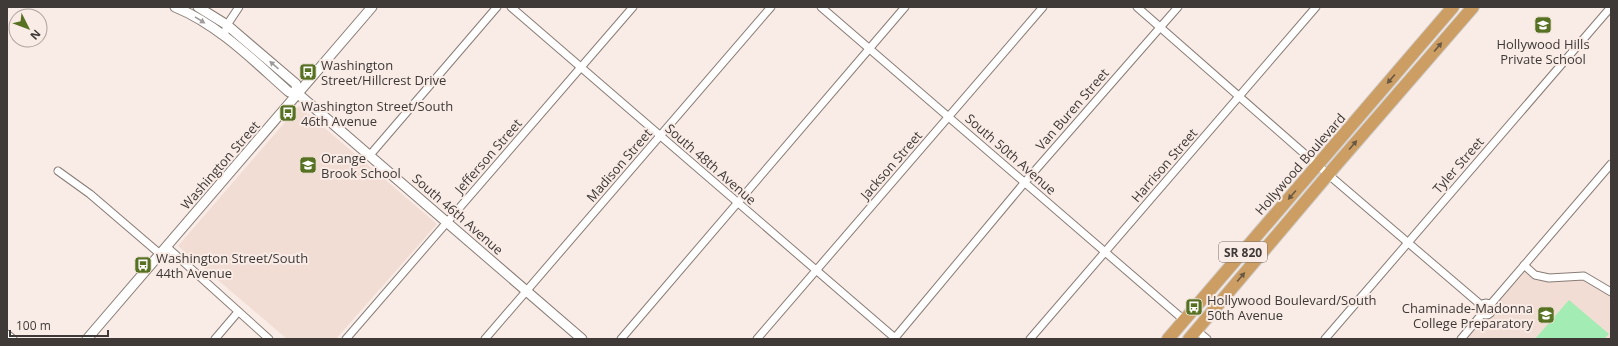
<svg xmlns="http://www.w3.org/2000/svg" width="1618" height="346" font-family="'Open Sans',sans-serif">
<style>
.built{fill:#f2ddd4}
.green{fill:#a3ecb3}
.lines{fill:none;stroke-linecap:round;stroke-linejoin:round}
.street-casing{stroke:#887c76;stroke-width:9}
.secondary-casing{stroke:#887c76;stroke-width:11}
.highway-casing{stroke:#cdcccb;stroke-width:14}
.street{stroke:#fff;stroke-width:7}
.secondary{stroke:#fff;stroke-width:9}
.highway{stroke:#cc9e63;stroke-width:12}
.oneway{fill:#9f9c9b}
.oneway2{fill:#695844}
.labels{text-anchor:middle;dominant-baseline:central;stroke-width:4;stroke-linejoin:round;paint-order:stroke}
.shield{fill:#f9ebe5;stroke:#776f6b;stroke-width:1}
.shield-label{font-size:12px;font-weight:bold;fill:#3f3a37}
.poi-label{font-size:13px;fill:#3f3a37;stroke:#f9ebe5;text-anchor:start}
.street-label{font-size:13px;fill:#3f3a37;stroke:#f9ebe5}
</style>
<rect width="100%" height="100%" fill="#f9ebe5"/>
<g class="built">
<path d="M299,106l138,118 -101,115h-49l-109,-93z"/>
<path d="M1524,265l11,10 49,1 27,16v47h-150z"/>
</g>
<path class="green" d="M1569,300l40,34 -5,5h-69z"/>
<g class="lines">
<defs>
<g id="street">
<path d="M511,7l385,332"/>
<path d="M821,7l363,313"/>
<path d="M1137,7l186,163 158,135"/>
<path d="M224,36l3,-11 12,-18"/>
<path d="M370,155l127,-148"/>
<path d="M58,171l32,23 70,60"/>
<path d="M167,247l102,92"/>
<path d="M1524,265l11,10 14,3 35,-2 27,16"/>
<circle cx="1486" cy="309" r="6"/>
<path d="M1490,305l121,-141"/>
<path d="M1196,330l11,9"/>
<path d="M7,334l6,5"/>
<path d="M215,339l23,-27"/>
<path d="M346,339l287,-332"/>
<path d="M485,339l286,-332"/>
<path d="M621,339l284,-332"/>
<path d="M757,339l286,-332"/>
<path d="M894,339l131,-157 153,-175"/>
<path d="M1030,339l286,-332"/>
<path d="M1325,339l286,-332"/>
<path d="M1461,339l21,-25"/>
</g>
<g id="secondary">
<path d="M175,7c44,18 79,54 114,85l8,1 7,6 278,240"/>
<path d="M198,7l29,18 69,59 1,9"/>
<path d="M87,339l285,-332"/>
</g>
<g id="highway">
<path d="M1168,339l285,-332"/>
<path d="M1189,339l148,-175 136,-157"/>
</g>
</defs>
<use href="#street" class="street-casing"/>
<use href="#secondary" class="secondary-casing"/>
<use href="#highway" class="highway-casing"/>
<use href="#street" class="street"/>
<use href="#secondary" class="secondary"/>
<use href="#highway" class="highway"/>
</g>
<defs><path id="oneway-solid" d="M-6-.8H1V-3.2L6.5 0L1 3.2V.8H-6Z"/></defs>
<g class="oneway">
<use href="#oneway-solid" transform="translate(200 20) rotate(32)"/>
<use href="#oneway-solid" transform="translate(274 65) rotate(-139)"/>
</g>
<g class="oneway2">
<use href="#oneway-solid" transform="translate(1438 47) rotate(-49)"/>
<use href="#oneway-solid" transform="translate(1391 79) rotate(131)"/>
<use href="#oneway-solid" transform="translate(1353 145) rotate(-49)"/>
<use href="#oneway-solid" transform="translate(1292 195) rotate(131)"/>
<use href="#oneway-solid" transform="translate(1241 277) rotate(-50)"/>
</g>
<defs>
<symbol id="school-square" viewBox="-11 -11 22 22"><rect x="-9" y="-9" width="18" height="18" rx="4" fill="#577123" stroke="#f9ebe5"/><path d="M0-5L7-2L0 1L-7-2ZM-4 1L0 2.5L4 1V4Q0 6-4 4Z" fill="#fff"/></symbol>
<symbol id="bus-square" viewBox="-11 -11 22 22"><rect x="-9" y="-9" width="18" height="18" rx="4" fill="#577123" stroke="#f9ebe5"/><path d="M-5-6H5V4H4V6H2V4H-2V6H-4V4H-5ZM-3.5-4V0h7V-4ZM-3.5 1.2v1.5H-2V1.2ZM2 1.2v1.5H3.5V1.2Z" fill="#fff"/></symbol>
</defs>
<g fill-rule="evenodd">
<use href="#school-square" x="1533" y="15" width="20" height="20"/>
<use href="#bus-square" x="298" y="62" width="20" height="20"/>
<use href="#bus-square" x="278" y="103" width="20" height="20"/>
<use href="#school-square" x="298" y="155" width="20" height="20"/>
<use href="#bus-square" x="133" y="255" width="20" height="20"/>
<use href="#bus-square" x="1184" y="297" width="20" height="20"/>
<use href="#school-square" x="1536" y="305" width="20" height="20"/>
</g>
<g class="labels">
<rect class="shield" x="1219" y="242" width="48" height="20" rx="3"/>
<g class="shield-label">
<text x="1243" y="252">SR 820</text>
</g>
<g class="poi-label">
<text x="1543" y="44" text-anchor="middle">Hollywood Hills<tspan x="1543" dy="15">Private School</tspan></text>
<text x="321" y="65">Washington<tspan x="321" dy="15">Street/Hillcrest Drive</tspan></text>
<text x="301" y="106">Washington Street/South<tspan x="301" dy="15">46th Avenue</tspan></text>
<text x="321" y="158">Orange<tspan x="321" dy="15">Brook School</tspan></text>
<text x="156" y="258">Washington Street/South<tspan x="156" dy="15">44th Avenue</tspan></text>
<text x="1207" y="300">Hollywood Boulevard/South<tspan x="1207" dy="15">50th Avenue</tspan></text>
<text x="1533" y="308" text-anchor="end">Chaminade-Madonna<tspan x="1533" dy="15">College Preparatory</tspan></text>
</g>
<g class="street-label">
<text transform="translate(1072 109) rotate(-49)">Van Buren Street</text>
<text transform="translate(1011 154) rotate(41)">South 50th Avenue</text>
<text transform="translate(488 156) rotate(-49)">Jefferson Street</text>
<text transform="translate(711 164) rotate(41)">South 48th Avenue</text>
<text transform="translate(1300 164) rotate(-49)">Hollywood Boulevard</text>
<text transform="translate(220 165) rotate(-49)">Washington Street</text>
<text transform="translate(619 165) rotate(-49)">Madison Street</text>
<text transform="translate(891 165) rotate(-49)">Jackson Street</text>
<text transform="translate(1164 165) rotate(-49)">Harrison Street</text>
<text transform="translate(1458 165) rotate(-49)">Tyler Street</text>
<text transform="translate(458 214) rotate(41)">South 46th Avenue</text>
</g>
</g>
<rect width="1618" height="346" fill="none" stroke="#3f3a37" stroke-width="16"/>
<g transform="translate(28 28) rotate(132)"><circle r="19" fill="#f9ebe5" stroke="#afa49f"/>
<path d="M0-3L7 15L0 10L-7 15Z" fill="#577123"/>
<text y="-6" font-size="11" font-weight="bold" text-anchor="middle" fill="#3f3a37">N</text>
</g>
<path d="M10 330v6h98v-6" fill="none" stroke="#3f3a37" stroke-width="2"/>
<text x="16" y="330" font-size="12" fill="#3f3a37" stroke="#f9ebe5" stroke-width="3" paint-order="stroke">100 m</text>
</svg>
